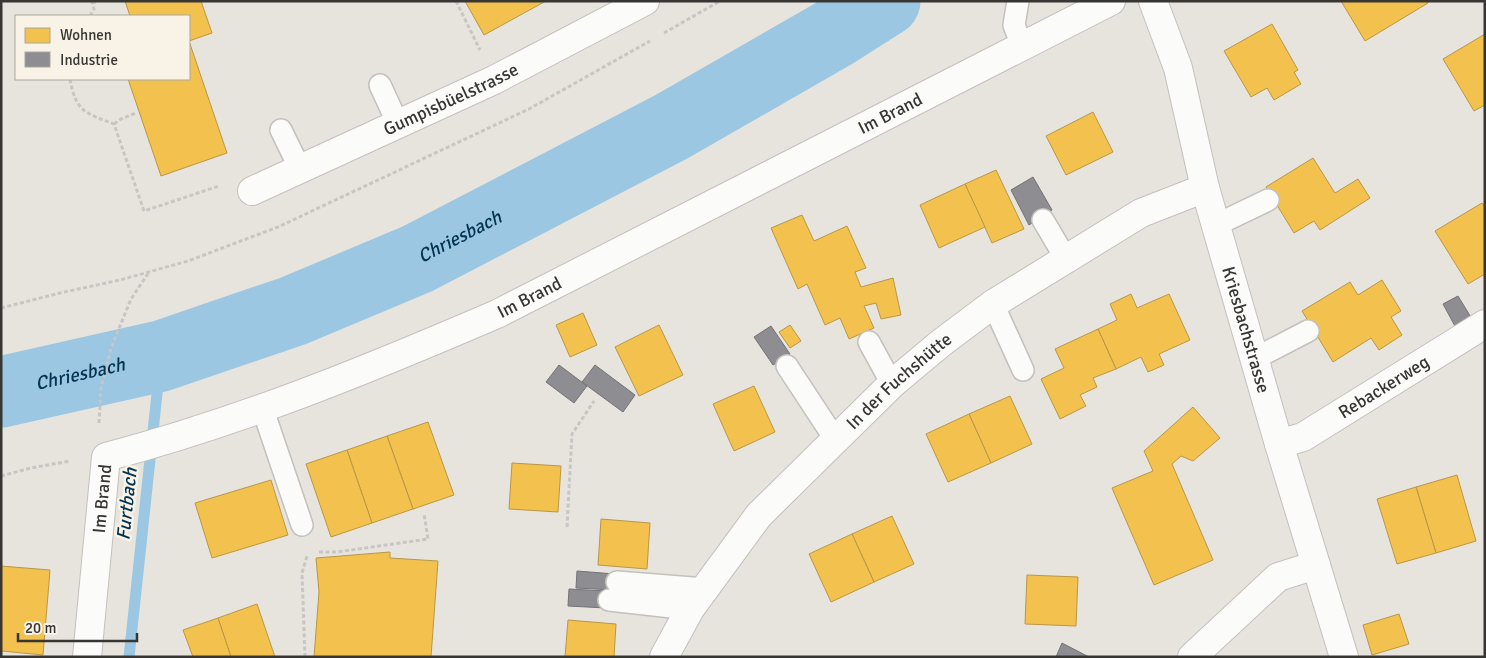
<svg xmlns="http://www.w3.org/2000/svg" width="1486" height="658" font-family="Signika,sans-serif">
<style>
.homes{fill:#f2c14e;stroke:#ba9746}
.industry{fill:#8d8d92;stroke:#747375}
.lines{fill:none;stroke-linecap:round;stroke-linejoin:round}
.stream{stroke:#9bc7e3;stroke-width:11}
.river{stroke:#9bc7e3;stroke-width:71}
.service-casing{stroke:#c3c1bc;stroke-width:24}
.minor-casing{stroke:#c3c1bc;stroke-width:30}
.path{stroke:#c7c6c4;stroke-width:3;stroke-dasharray:4 2.5;stroke-linecap:butt}
.service{stroke:#fbfbfa;stroke-width:21}
.minor{stroke:#fbfbfa;stroke-width:28}
.labels{text-anchor:middle;dominant-baseline:central;stroke-width:5;stroke-linejoin:round;paint-order:stroke}
.street-label{font-size:18px;fill:#383632;stroke:#f8f2e7}
.water-label{font-size:19px;font-style:italic;fill:#003450;stroke:#f8f2e7}
</style>
<rect width="100%" height="100%" fill="#e7e4dd"/>
<g class="homes">
<path d="M125,1h76l11,32 -23,8v-25h-59z"/>
<path d="M465,1h81l-62,34z"/>
<path d="M1341,1h86l1,2 -63,38z"/>
<path d="M1272,24l26,46 -4,2 7,12 -27,16 -7,-12 -16,9 -27,-46z"/>
<path d="M1485,34v71l-11,6 -31,-52z"/>
<path d="M189,41l38,112 -66,23 -33,-97h61z"/>
<path d="M1093,112l20,40 -47,23 -20,-39z"/>
<path d="M1313,158l22,35 23,-14 12,19 -50,32 -6,-9 -20,12 -28,-46z"/>
<path d="M996,170l28,59 -32,14 -27,-59z"/>
<path d="M965,184l20,43 -46,21 -19,-43z"/>
<path d="M1482,203l3,4v67l-17,10 -33,-53z"/>
<path d="M802,215l12,26 33,-15 19,42 -11,4 6,15 32,-9 8,37 -20,4 -5,-16 -12,3 10,22 -25,11 -9,-21 -15,7 -18,-41 -9,5 -27,-61z"/>
<path d="M1382,280l19,31 -10,6 11,18 -23,15 -8,-12 -38,24 -31,-51 48,-29 8,13z"/>
<path d="M1131,294l6,14 32,-14 21,46 -31,14 5,11 -16,7 -7,-15 -25,12 -18,-40 19,-9 -7,-16z"/>
<path d="M583,313l14,32 -27,12 -14,-32z"/>
<path d="M659,325l24,50 -44,21 -24,-49z"/>
<path d="M790,325l11,16 -11,7 -11,-16z"/>
<path d="M1098,329l18,40 -23,9 4,9 -17,8 6,11 -26,13 -19,-40 23,-11 -9,-19z"/>
<path d="M754,386l21,46 -41,19 -21,-47z"/>
<path d="M1010,396l22,48 -41,19 -22,-49z"/>
<path d="M1193,407l27,31 -27,23 -12,-5 -9,8 41,96 -59,25 -42,-97 41,-17 -9,-20z"/>
<path d="M969,414l22,49 -43,19 -22,-48z"/>
<path d="M428,422l26,73 -41,14 -26,-73z"/>
<path d="M387,436l26,73 -41,14 -25,-73z"/>
<path d="M347,450l25,73 -41,14 -25,-73z"/>
<path d="M512,463l49,3 -3,46 -49,-3z"/>
<path d="M1457,475l19,66 -40,12 -20,-66z"/>
<path d="M271,480l17,55 -76,23 -17,-55z"/>
<path d="M1416,487l20,66 -39,11 -20,-65z"/>
<path d="M892,516l22,48 -40,18 -22,-48z"/>
<path d="M601,519l49,4 -3,46 -49,-4z"/>
<path d="M852,534l22,48 -43,20 -22,-48z"/>
<path d="M390,552v6l48,3 -7,96h-117l5,-65 -3,-34z"/>
<path d="M1,566l49,4 -7,85 -42,-4z"/>
<path d="M1027,575l51,2 -2,49 -51,-2z"/>
<path d="M257,604l18,53h-44l-13,-39z"/>
<path d="M1399,614l10,30 -37,11 -9,-30z"/>
<path d="M218,618l13,39h-38l-10,-27z"/>
<path d="M568,620l48,4 -2,33h-49z"/>
</g>
<g class="industry">
<path d="M1033,177l19,33 -23,15 -18,-35z"/>
<path d="M1458,296l14,23 -16,9 -13,-24z"/>
<path d="M771,326l19,28 -17,11 -19,-28z"/>
<path d="M559,365l28,21 -13,17 -28,-21z"/>
<path d="M595,365l40,30 -12,17 -41,-30z"/>
<path d="M577,571l38,3 -1,16 -38,-2z"/>
<path d="M569,589l38,2 -1,17 -38,-2z"/>
<path d="M1062,643l27,14h-33z"/>
</g>
<g class="lines">
<path class="stream" d="M129,657l32,-301"/>
<path class="river" id="s1" d="M1,392l160,-36 132,-45 124,-52 254,-132 162,-93 52,-33"/>
<defs>
<g id="service">
<path d="M1018,1l-4,24 8,21"/>
<path d="M380,85l18,39"/>
<path d="M281,130l19,39"/>
<path d="M1043,220l23,39"/>
<path d="M1216,225l52,-25"/>
<path d="M993,304l30,66"/>
<path d="M869,342l23,42"/>
<path d="M1254,359l54,-28"/>
<path d="M787,366l48,73"/>
<path d="M262,407l40,118"/>
<path d="M617,582l88,7"/>
<path d="M609,600l81,9"/>
</g>
<g id="minor">
<path id="s2" d="M1153,1l25,67 27,120 74,256 65,213"/>
<path id="s3" d="M252,191l242,-111 151,-79"/>
<path id="s4" d="M1279,444l24,-7 182,-113"/>
<path id="s5" d="M87,657l19,-200c134,-35 263,-88 391,-143l614,-313"/>
<path id="s6" d="M664,657l26,-48 69,-94 133,-131 49,-41 52,-39 148,-91 64,-25"/>
<path d="M1192,657l86,-80 38,-12"/>
</g>
</defs>
<use href="#service" class="service-casing"/>
<use href="#minor" class="minor-casing"/>
<g class="path">
<path d="M456,1l24,49"/>
<path d="M92,3l6,-2"/>
<path d="M90,16l4,-7 -2,-8"/>
<path d="M664,33l56,-32"/>
<path d="M70,79c6,33 15,34 44,45l30,87 75,-25"/>
<path d="M114,124l7,-5 15,-6"/>
<path d="M1,308l59,-15 60,-13 68,-19 90,-34 251,-118 121,-68"/>
<path d="M99,423l2,-35 10,-40 20,-49 18,-27"/>
<path d="M1,476l30,-8 39,-7"/>
<path d="M567,527l5,-93 22,-33"/>
<path d="M319,552h18l91,-13 -4,-26"/>
<path d="M305,657l-3,-84 5,-17"/>
</g>
<use href="#service" class="service"/>
<use href="#minor" class="minor"/>
</g>
<g class="labels">
<g class="street-label">
<text stroke="none"><textPath href="#s3" startOffset="219">Gumpisbüelstrasse</textPath></text>
<text stroke="none"><textPath href="#s5" startOffset="1059">Im Brand</textPath></text>
<text stroke="none"><textPath href="#s5" startOffset="654">Im Brand</textPath></text>
<text stroke="none"><textPath href="#s2" startOffset="342">Kriesbachstrasse</textPath></text>
<text stroke="none"><textPath href="#s6" startOffset="365">In der Fuchshütte</textPath></text>
<text stroke="none"><textPath href="#s4" startOffset="120">Rebackerweg</textPath></text>
<text stroke="none"><textPath href="#s5" startOffset="159">Im Brand</textPath></text>
</g>
<g class="water-label">
<text stroke="none"><textPath href="#s1" startOffset="486">Chriesbach</textPath></text>
<text stroke="none"><textPath href="#s1" startOffset="81">Chriesbach</textPath></text>
<text transform="translate(127 504) rotate(-84)">Furtbach</text>
</g>
</g>
<rect width="1486" height="658" fill="none" stroke="#383632" stroke-width="5"/>
<rect x="15" y="15" width="175" height="65" fill="#f8f2e7" stroke="#aba79f"/>
<rect x="25" y="28" width="25" height="15" fill="#f2c14e" stroke="#aba79f"/>
<text x="60" y="40" font-size="15" fill="#383632">Wohnen</text>
<rect x="25" y="52" width="25" height="15" fill="#8d8d92" stroke="#aba79f"/>
<text x="60" y="65" font-size="15" fill="#383632">Industrie</text>
<path d="M18 633v8h119v-8" fill="none" stroke="#383632" stroke-width="2.5"/>
<text x="25" y="633" font-size="15" fill="#383632" stroke="#f8f2e7" stroke-width="4" paint-order="stroke">20 m</text>
</svg>
